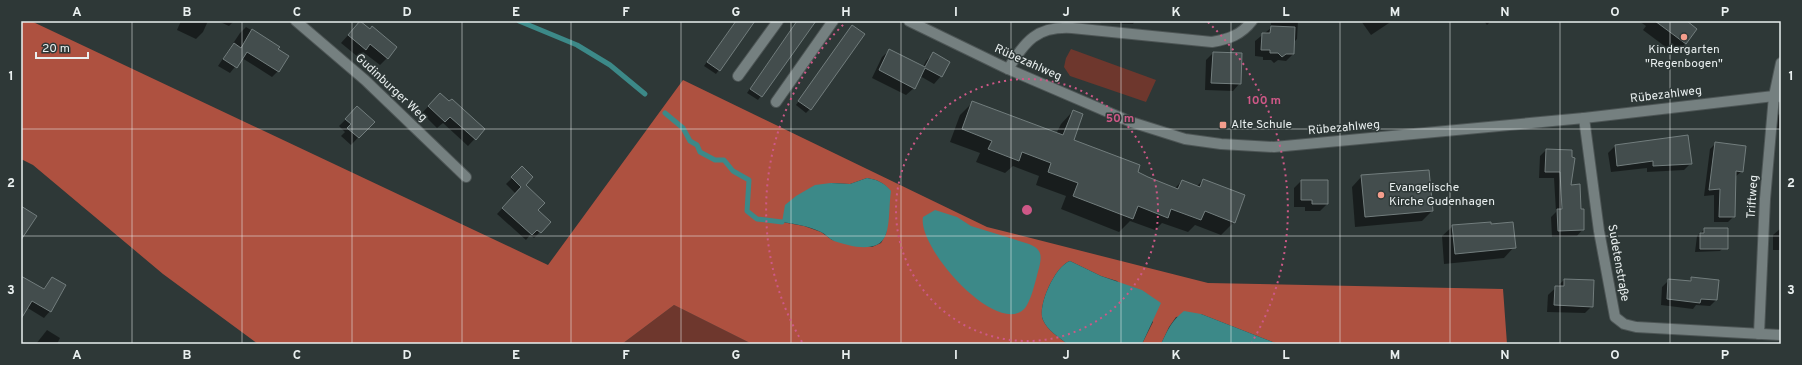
<svg xmlns="http://www.w3.org/2000/svg" width="1802" height="365" font-family="Overpass,sans-serif">
<style>
.green{fill:#6e372d}
.forest{fill:#ae5140;fill-rule:evenodd}
.water{fill:#3c8988}
.shadow{fill:#0007}
.lines{fill:none;stroke-linecap:round;stroke-linejoin:round}
.stream{stroke:#3c8988;stroke-width:5}
.building{fill:#434d4d;stroke:#727d7d}
.service-casing{stroke:#4d5555;stroke-width:12}
.minor-casing{stroke:#4d5555;stroke-width:12}
.service{stroke:#758080;stroke-width:10}
.minor{stroke:#758080;stroke-width:10}
.grid{fill:none;stroke:#e9efef;stroke-width:1;stroke-opacity:0.55}
.ring{fill:none;stroke:#ce5887;stroke-width:2;stroke-dasharray:2 4}
.poi-dot{fill:#f49d8c;stroke:#2e3837;stroke-width:1.5}
.labels{text-anchor:middle;dominant-baseline:central;stroke-width:3;stroke-linejoin:round;paint-order:stroke}
.poi-label{font-size:12px;fill:#e9efef;stroke:#2e3837;text-anchor:start}
.street-label{font-size:12px;fill:#e9efef;stroke:#2e3837}
.centre{fill:#ce5887;stroke:#2e3837;stroke-width:2}
.ring-label{font-size:12px;text-anchor:middle;font-weight:bold;fill:#ce5887;stroke:#2e3837;stroke-width:3;stroke-linejoin:round;paint-order:stroke}
.neatline{fill:none;stroke:#e9efef;stroke-width:1.5}
.grid-label{font-size:13px;text-anchor:middle;font-weight:bold;fill:#e9efef}
</style>
<rect width="100%" height="100%" fill="#2e3837"/>
<g class="green">
<path d="M1071,49l85,31 -10,22 -76,-26 -6,-9 2,-9z"/>
<path d="M674,305l78,39h-130z"/>
</g>
<path class="forest" d="M21,21h10l517,244 135,-185 304,147 221,56 295,6 4,55h-229l-77,-30 -25,3 -7,10 -8,17h-19l11,-22 -36,-41 -16,-5 -31,-15c-15,5 -33,45 -27,59 4,10 16,17 24,24h-315l-78,-39 -52,39h-364l-95,-70 -130,-109 -12,-6zM867,178c10,2 17,4 23,13l-4,43 -5,9 -9,4 -40,-7 -11,-8 -17,-6 -22,-4 49,-39 19,1z"/>
<g class="water">
<path d="M867,178c10,2 17,4 24,13 -2,12 -1,32 -5,43 -7,21 -37,12 -52,7 -5,-2 -8,-7 -13,-9 -12,-6 -26,-8 -39,-10l3,-17 11,-9 19,-11 16,-2 19,1z"/>
<path d="M935,210l22,7 14,9 58,18c13,5 13,12 10,24 -3,10 -8,36 -16,42 -29,24 -106,-63 -100,-93z"/>
<path d="M1070,261l31,15 41,14 19,13 -19,41h-75c-8,-7 -20,-14 -24,-24 -6,-14 12,-54 27,-59z"/>
<path d="M1184,311l17,3 77,30h-117c6,-13 11,-24 23,-33z"/>
</g>
<g class="shadow">
<path d="M181,21h27l-5,11 -7,7 -19,-9z"/>
<path d="M218,21h16l-5,5z"/>
<path d="M736,21h18l-38,53 -12,-8z"/>
<path d="M797,21h17l-56,79 -11,-7z"/>
<path d="M1101,21h34l-2,3 -32,-1z"/>
<path d="M1271,21h27l-1,18 -3,3 -1,12 -7,7 -8,-1 -4,3 -3,-3h-8v-3l-8,-1v-15l16,-13z"/>
<path d="M1361,21h31l-21,14z"/>
<path d="M1484,21h7l-4,4z"/>
<path d="M1639,21h46v23l-10,10 -32,-24 3,-4z"/>
<path d="M360,22l27,36 -7,7 -17,-13 -5,5 -17,-14z"/>
<path d="M246,27l33,20 -2,2 1,22 -6,6 -30,-19 -12,15 -12,-7 22,-33z"/>
<path d="M849,30l-39,79 -4,4 -10,-8z"/>
<path d="M890,50l33,17 3,-6 7,-7 8,22 -7,8 -14,-8 -6,12 -8,7 -34,-17 10,-21z"/>
<path d="M1213,53l27,30 -7,8 -28,-1 1,-30z"/>
<path d="M440,94l44,35 -16,17 -25,-23 -6,5 -15,-15z"/>
<path d="M973,102l83,32 5,-10 12,-13v29l75,38 27,10 7,-7 14,6 7,-7 31,42 -13,13 -26,-10 -7,7 -26,-9 -7,7 -25,-9 -11,11 -58,-23 5,-13 -30,-11 3,-9 -26,-10 -8,7 -29,-11 4,-9 -30,-11 10,-27z"/>
<path d="M1779,114l2,1v14l-6,-1 1,-10z"/>
<path d="M350,115l23,7 -22,23 -10,-9 4,-4 -6,-6z"/>
<path d="M1687,136l4,27 -7,7 -37,2v-4l-36,4 -3,-19 7,-7z"/>
<path d="M1716,143l26,28 -7,6 -1,39 -6,6h-14v-27l-10,1 6,-47z"/>
<path d="M1546,150l24,36 10,24 3,19 -6,7 -25,1 -1,-20 5,-5 -2,-34h-15l1,-22z"/>
<path d="M522,168l2,17 12,26 4,21 -6,6 -4,-3 -4,5 -29,-26 19,-20 -10,-10z"/>
<path d="M1362,176l70,35 -10,10 -67,6 -3,-40z"/>
<path d="M1301,181l26,23 -7,7h-15v-4h-11v-19z"/>
<path d="M1453,226l61,21 -10,11 -60,6 -2,-28z"/>
<path d="M1781,228v22h-8v-15z"/>
<path d="M1705,229l22,15 -7,7 -25,1 2,-16z"/>
<path d="M1781,276v17h-1z"/>
<path d="M21,277l21,13 10,-12 -2,33 -6,7 -18,-11z"/>
<path d="M1692,278l24,22 -6,6 -14,-1 -3,4 -32,-4 1,-18 7,-7 19,2z"/>
<path d="M1564,280l28,26 -7,7 -38,-1 1,-17z"/>
<path d="M47,330l13,8 -3,6h-21z"/>
</g>
<g class="lines">
<g class="stream">
<path d="M519,21l58,24 33,20 35,29"/>
<path d="M665,113l18,15 7,13 7,4 3,7 15,8h9l9,11 16,9 -2,31 10,8 25,3"/>
</g>
</g>
<g class="building">
<path d="M360,21l10,8 2,-3 25,21 -9,12 -18,-15 -4,6 -18,-15z"/>
<path d="M736,21h19l-35,50 -13,-9z"/>
<path d="M797,21h19l-54,76 -12,-8z"/>
<path d="M1655,21h32l10,8 -11,15z"/>
<path d="M852,25l13,9 -54,76 -13,-9z"/>
<path d="M1271,26l24,1 -1,27h-8l-4,3 -4,-4h-8v-3h-9l1,-17h8z"/>
<path d="M252,29l28,18 -2,2 11,7 -10,16 -32,-20 -10,16 -14,-9 11,-16 7,5z"/>
<path d="M889,49l36,18 8,-15 17,10 -8,15 -17,-9 -10,21 -36,-19z"/>
<path d="M1213,52l29,1 -1,31 -30,-1z"/>
<path d="M440,93l9,8 3,-2 33,30 -9,11 -26,-23 -5,5 -17,-16z"/>
<path d="M972,101l91,34 10,-25 10,4 -9,26 66,25 -2,7 10,5 30,12 4,-9 18,7 3,-8 42,16 -10,28 -30,-12 -4,9 -30,-11 -3,9 -30,-12 -5,13 -60,-23 5,-13 -30,-11 3,-9 -29,-11 -3,9 -31,-12 4,-8 -30,-12z"/>
<path d="M357,106l18,16 -16,16 -12,-10 4,-4 -6,-5z"/>
<path d="M1688,135l4,29 -39,2v-5l-36,5 -2,-21z"/>
<path d="M1715,142l31,4 -3,26 -7,-1 -1,46h-16l1,-28 -11,1z"/>
<path d="M1546,149l26,1v7l3,1 -4,27 9,-1 1,25h3v21l-26,1 -1,-22h5l-2,-37h-15z"/>
<path d="M522,166l11,11 -7,8 19,18 -7,7 13,12 -10,11 -4,-3 -5,5 -30,-27 19,-21 -10,-10z"/>
<path d="M1429,170l4,41 -68,6 -4,-42z"/>
<path d="M1301,180h27v24h-16v-4h-11z"/>
<path d="M21,206l16,10 -16,24z"/>
<path d="M1491,222v2l22,-2 3,26 -61,6 -3,-29z"/>
<path d="M1704,228h24v21h-28v-16h4z"/>
<path d="M21,276l23,13 8,-12 14,8 -15,27 -19,-11 -11,18z"/>
<path d="M1691,277l28,3 -2,20 -16,-1 -1,4 -33,-4 1,-20 23,2z"/>
<path d="M1564,279l30,1 -1,27 -39,-2 1,-19h9z"/>
</g>
<g class="lines">
<defs>
<g id="service">
<path d="M738,76l40,-55"/>
<path d="M776,102l57,-81"/>
</g>
<g id="minor">
<path d="M296,21l69,59 101,97"/>
<path d="M909,21l99,48 123,53 54,17 36,5 53,3 310,-29 190,-22 7,1"/>
<path d="M1008,69c18,-28 28,-43 64,-41l140,14c17,-3 29,-7 40,-21"/>
<path d="M1584,118l15,113 16,86 9,7 12,3 145,8"/>
<path d="M1759,334l6,-135 9,-103 7,-33"/>
</g>
</defs>
<use href="#service" class="service-casing"/>
<use href="#minor" class="minor-casing"/>
<use href="#service" class="service"/>
<use href="#minor" class="minor"/>
</g>
<path class="grid" d="M132,21v323M242,21v323M352,21v323M462,21v323M571,21v323M681,21v323M791,21v323M901,21v323M1011,21v323M1121,21v323M1231,21v323M1340,21v323M1450,21v323M1560,21v323M1670,21v323M21,129h1760M21,236h1760"/>
<g class="ring">
<circle cx="1027" cy="210" r="131"/>
<path d="M802 342A261 261 0 0 1 846 22M1208 22A261 261 0 0 1 1252 342"/>
</g>
<g class="poi-dot">
<circle cx="1684" cy="37" r="4"/>
<rect x="1219" y="121" width="8" height="8" rx="2"/>
<circle cx="1381" cy="195" r="4"/>
</g>
<g class="labels">
<g class="poi-label">
<text x="1684" y="50" text-anchor="middle">Kindergarten<tspan x="1684" dy="14">"Regenbogen"</tspan></text>
<text x="1231" y="125">Alte Schule</text>
<text x="1389" y="188">Evangelische<tspan x="1389" dy="14">Kirche Gudenhagen</tspan></text>
</g>
<g class="street-label">
<text transform="translate(1028 63) rotate(24)">Rübezahlweg</text>
<text transform="translate(391 88) rotate(43)">Gudinburger Weg</text>
<text transform="translate(1666 95) rotate(-7)">Rübezahlweg</text>
<text transform="translate(1344 128) rotate(-5)">Rübezahlweg</text>
<text transform="translate(1753 197) rotate(-86)">Triftweg</text>
<text transform="translate(1618 263) rotate(80)">Sudetenstraße</text>
</g>
</g>
<circle cx="1027" cy="210" r="6" class="centre"/>
<g class="ring-label">
<text x="1264" y="104">100 m</text>
<text x="1120" y="122">50 m</text>
</g>
<rect width="1802" height="365" fill="none" stroke="#2e3837" stroke-width="44"/>
<path d="M36 52v6h52v-6" fill="none" stroke="#e9efef" stroke-width="2"/>
<text x="42" y="52" font-size="12" fill="#e9efef" stroke="#2e3837" stroke-width="3" paint-order="stroke">20 m</text>
<rect x="22" y="22" width="1758" height="321" class="neatline"/>
<g class="grid-label">
<text x="77" y="16">A</text>
<text x="187" y="16">B</text>
<text x="297" y="16">C</text>
<text x="407" y="16">D</text>
<text x="516" y="16">E</text>
<text x="626" y="16">F</text>
<text x="736" y="16">G</text>
<text x="846" y="16">H</text>
<text x="956" y="16">I</text>
<text x="1066" y="16">J</text>
<text x="1176" y="16">K</text>
<text x="1286" y="16">L</text>
<text x="1395" y="16">M</text>
<text x="1505" y="16">N</text>
<text x="1615" y="16">O</text>
<text x="1725" y="16">P</text>
<text x="11" y="80">1</text>
<text x="1791" y="80">1</text>
<text x="11" y="187">2</text>
<text x="1791" y="187">2</text>
<text x="11" y="294">3</text>
<text x="1791" y="294">3</text>
<text x="77" y="359">A</text>
<text x="187" y="359">B</text>
<text x="297" y="359">C</text>
<text x="407" y="359">D</text>
<text x="516" y="359">E</text>
<text x="626" y="359">F</text>
<text x="736" y="359">G</text>
<text x="846" y="359">H</text>
<text x="956" y="359">I</text>
<text x="1066" y="359">J</text>
<text x="1176" y="359">K</text>
<text x="1286" y="359">L</text>
<text x="1395" y="359">M</text>
<text x="1505" y="359">N</text>
<text x="1615" y="359">O</text>
<text x="1725" y="359">P</text>
</g>
</svg>
